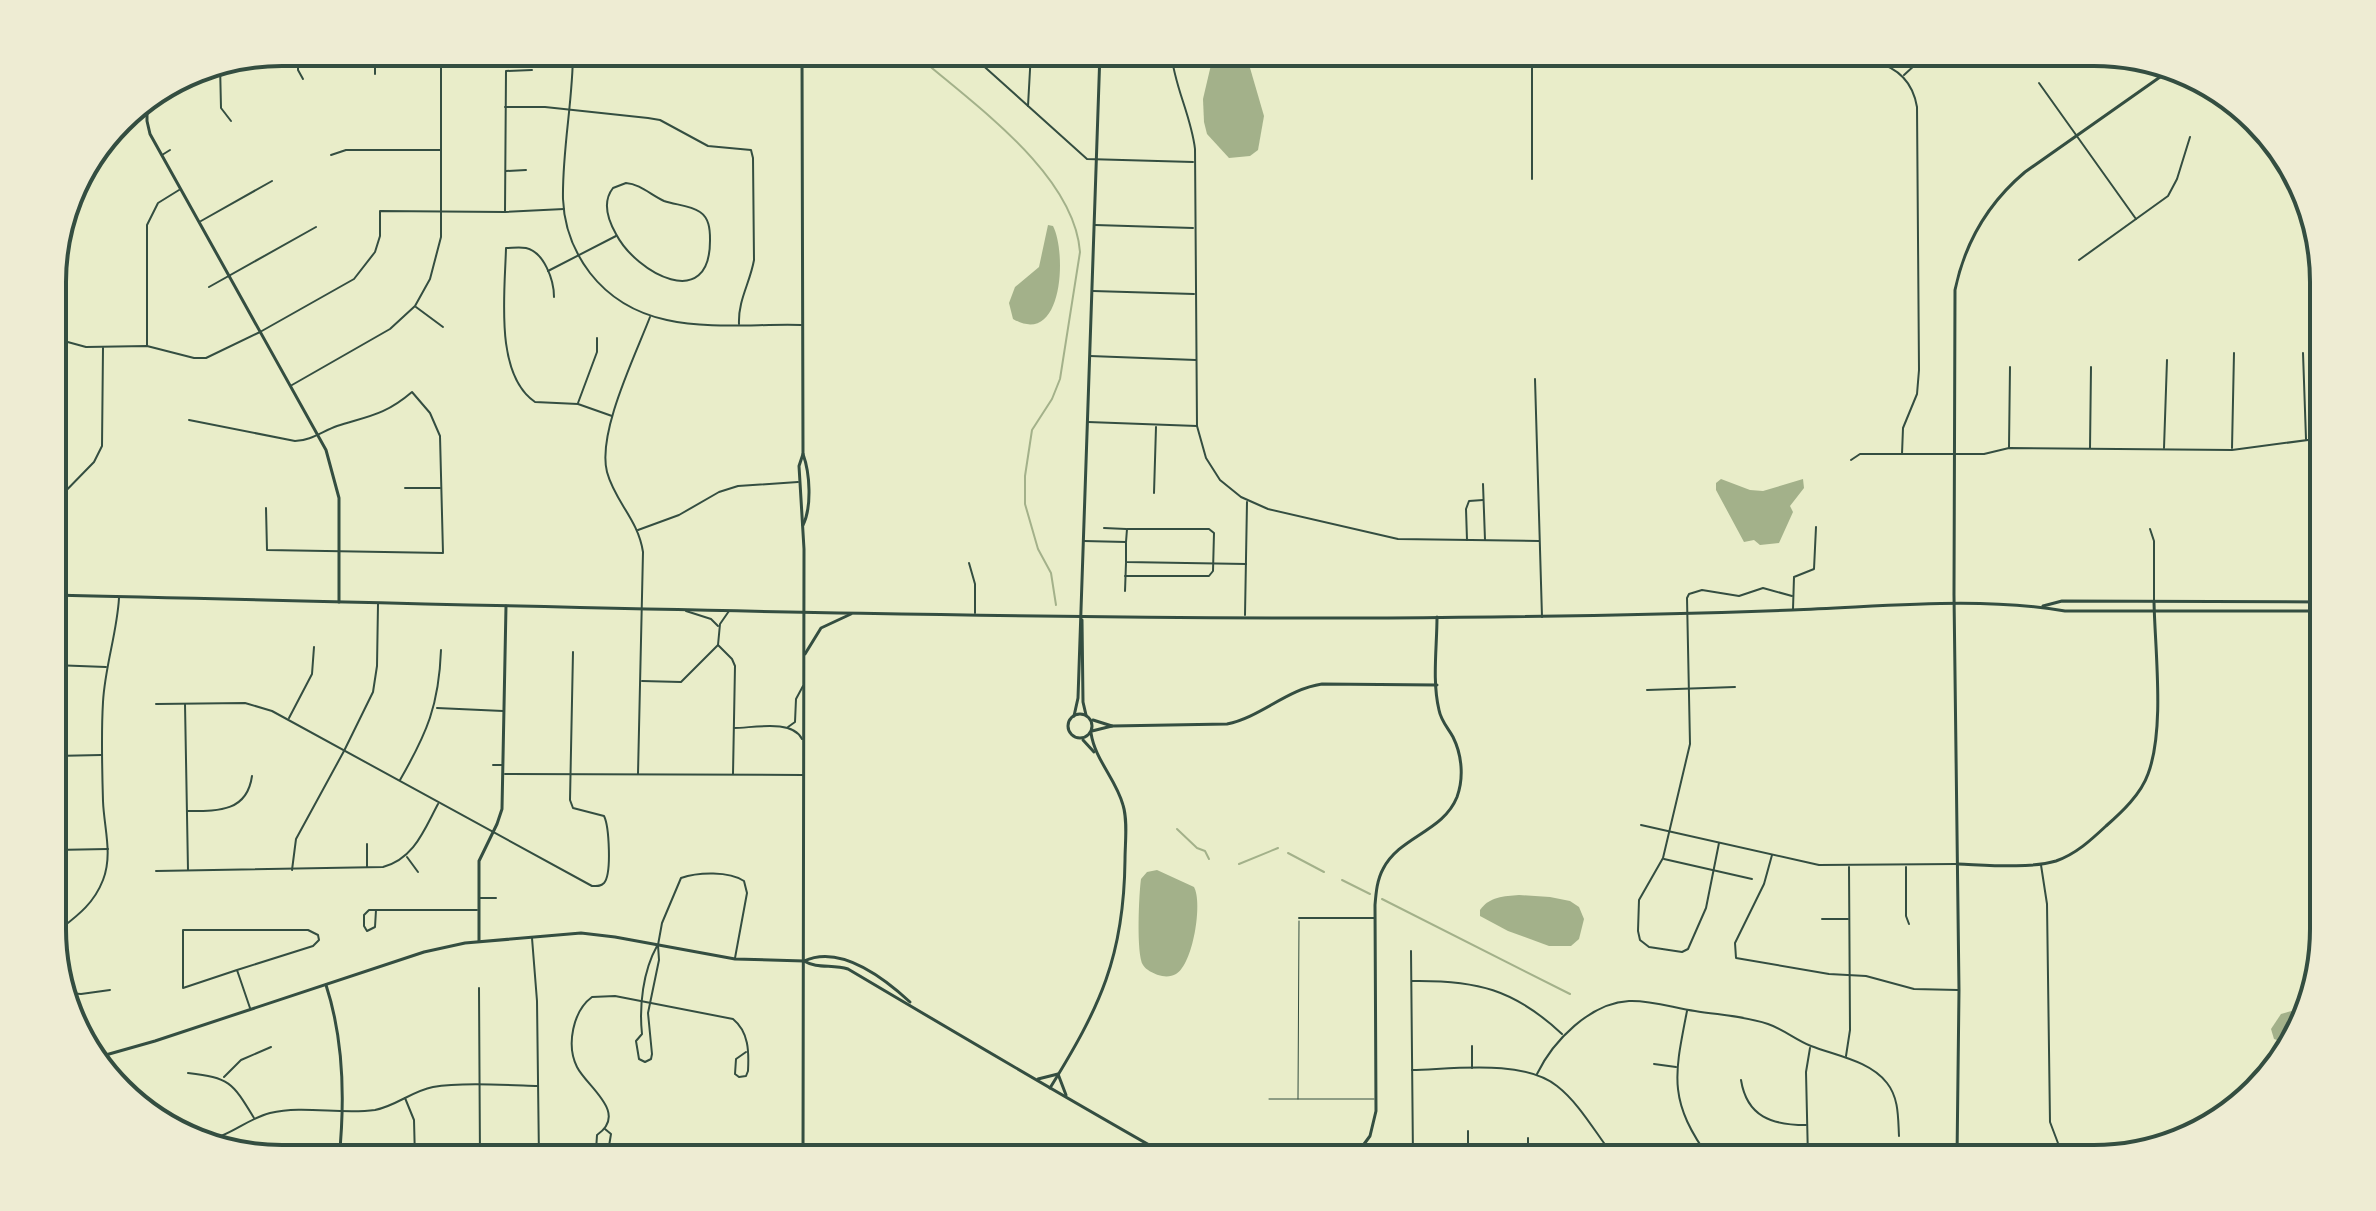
<svg xmlns="http://www.w3.org/2000/svg" width="2376" height="1211" font-family="'DejaVu Sans',sans-serif">
<style>
.water{fill:#a3b18a}
.lines{fill:none;stroke-linecap:round;stroke-linejoin:round}
.stream{stroke:#a3b18a;stroke-width:2}
.service{stroke:#344e41;stroke-width:1}
.minor{stroke:#344e41;stroke-width:2}
.tertiary{stroke:#344e41;stroke-width:3}
.secondary{stroke:#344e41;stroke-width:3}
.rim{fill:none;stroke:#344e41;stroke-width:4}
</style>
<rect width="100%" height="100%" fill="#e9edc9"/>
<g class="water">
<path d="M1214,52h28l6,9 16,55 -6,34 -8,6 -21,2 -22,-24 -3,-12 -1,-23z"/>
<path d="M1048,225l5,1c14,27 10,122 -40,93l-4,-16 6,-16 24,-20z"/>
<path d="M1721,479l29,11 13,1 40,-12 1,9 -14,18 3,6 -14,31 -19,2 -6,-5 -10,2 -28,-52v-7z"/>
<path d="M1157,870l37,17c9,16 -1,78 -18,87 -5,3 -12,3 -18,1 -5,-2 -12,-5 -15,-10 -7,-11 -4,-72 -2,-86l6,-7z"/>
<path d="M1519,895l31,2 20,4 9,6 5,12 -5,20 -8,7h-22l-41,-15 -28,-15v-6c9,-13 24,-14 39,-15z"/>
<path d="M2306,1007l-6,23 -12,14 -14,-5 -3,-10 10,-15z"/>
</g>
<g class="lines">
<g class="stream">
<path d="M913,52c57,50 161,120 167,200l-20,127 -8,20 -20,31 -7,46v28l13,45 13,24 5,32"/>
<path d="M1177,829l20,19 8,3 4,8"/>
<path d="M1288,853l36,19"/>
<path d="M1239,864l39,-16"/>
<path d="M1342,880l28,14"/>
<path d="M1382,899l188,95"/>
</g>
<g class="service">
<path d="M1269,1099h105"/>
<path d="M1298,1099l1,-178"/>
</g>
<g class="minor">
<path d="M298,52v18l5,9"/>
<path d="M375,52v22"/>
<path d="M573,52c0,49 -11,98 -10,147 1,27 11,53 27,74 52,67 136,50 211,52"/>
<path d="M968,52l119,107 106,3"/>
<path d="M1171,52c3,34 20,63 24,97l2,277 9,32 14,22 21,17 27,12 130,30 141,2"/>
<path d="M1348,52l20,11 507,-1c24,6 38,21 42,45l2,263 -2,24 -14,34 -1,26"/>
<path d="M220,64l1,44 10,13"/>
<path d="M1532,64v115"/>
<path d="M1904,75l12,-11"/>
<path d="M2039,83l97,136"/>
<path d="M1028,106l3,-54"/>
<path d="M505,107h40l103,11 12,2 48,26 43,4 2,8 1,102c-4,23 -16,40 -15,64"/>
<path d="M162,155l8,-5"/>
<path d="M331,155l15,-5h94"/>
<path d="M506,171l20,-1"/>
<path d="M626,183c14,1 25,12 38,18 11,4 26,4 36,11 9,6 10,17 10,27 1,75 -74,34 -94,-5 -8,-14 -14,-32 -3,-46z"/>
<path d="M505,211l1,-140 26,-1"/>
<path d="M201,221l71,-40"/>
<path d="M1095,225l98,3"/>
<path d="M2079,260l89,-64 9,-17 13,-42"/>
<path d="M548,271l68,-35"/>
<path d="M209,287l107,-60"/>
<path d="M1093,291l101,3"/>
<path d="M554,297c0,-17 -10,-45 -28,-49 -7,-1 -14,0 -20,0 -1,44 -12,126 29,154l43,2 34,12"/>
<path d="M416,307l27,20"/>
<path d="M53,338l33,9 61,-1 47,12h12l54,-26 94,-53 21,-27 5,-16v-25l125,1 59,-3"/>
<path d="M147,345v-120l11,-22 21,-13"/>
<path d="M2303,353l3,86"/>
<path d="M1090,356l106,4"/>
<path d="M1535,379l7,238"/>
<path d="M292,385l98,-56 25,-23 15,-27 11,-42v-185"/>
<path d="M578,403l19,-51v-14"/>
<path d="M189,420l106,21c15,0 28,-10 42,-15 32,-10 48,-11 75,-34l18,21 10,23 3,117 -176,-3 -1,-42"/>
<path d="M1088,422l109,4"/>
<path d="M2009,447l1,-80"/>
<path d="M2090,448l1,-81"/>
<path d="M2164,448l3,-88"/>
<path d="M2232,448l2,-95"/>
<path d="M1851,460l9,-6h124l25,-6 223,2 91,-12"/>
<path d="M1483,484l2,56"/>
<path d="M405,488h35"/>
<path d="M1154,493l2,-66"/>
<path d="M53,504l41,-42 8,-16 1,-98"/>
<path d="M1104,528l22,1"/>
<path d="M2150,529l4,12v59"/>
<path d="M638,530l41,-15 40,-23 19,-6 60,-4"/>
<path d="M1467,540l-1,-31 3,-8 14,-1"/>
<path d="M1084,541l42,1 1,-13h82l5,4 -1,38 -4,5h-84"/>
<path d="M1126,543v19l120,2"/>
<path d="M969,563l6,21v29"/>
<path d="M1125,591l1,-28"/>
<path d="M1793,609l1,-32 20,-8 2,-42"/>
<path d="M686,611l25,8 7,7"/>
<path d="M1245,615l2,-113"/>
<path d="M718,645l14,14 3,7 -2,108"/>
<path d="M53,665l53,2"/>
<path d="M642,681l39,1 37,-37 2,-21 9,-13"/>
<path d="M1647,690l88,-3"/>
<path d="M156,704l89,-1 27,8 320,175c5,0 8,1 12,-3 8,-9 5,-57 0,-67l-31,-8 -3,-8 3,-148"/>
<path d="M185,704l3,166"/>
<path d="M437,708l66,3"/>
<path d="M289,718l23,-44 2,-27"/>
<path d="M788,727l7,-5 1,-23 7,-13"/>
<path d="M734,728c19,0 58,-9 68,11"/>
<path d="M54,756l47,-1"/>
<path d="M493,765h10"/>
<path d="M505,774l298,1"/>
<path d="M638,774l5,-222c-5,-33 -28,-50 -36,-80 -10,-39 28,-116 43,-155"/>
<path d="M400,780c27,-47 39,-75 41,-130"/>
<path d="M188,811c30,0 59,1 64,-35"/>
<path d="M1641,825l178,40 137,-1"/>
<path d="M1719,843l-13,65 -18,41 -6,3 -33,-5 -9,-7 -2,-9 1,-31 24,-42 27,-114 -3,-146 2,-4 13,-4 37,6 24,-8 29,8"/>
<path d="M367,844v23"/>
<path d="M54,850l54,-1"/>
<path d="M1772,855l-8,29 -29,59 1,15 93,16 37,2 48,13 44,1"/>
<path d="M407,857l11,15"/>
<path d="M1664,859l88,20"/>
<path d="M2041,865l6,39 3,218 14,37"/>
<path d="M1906,867v49l3,8"/>
<path d="M292,870l4,-31 48,-88 29,-59 4,-26 1,-62"/>
<path d="M156,871l227,-4c31,-8 41,-37 55,-63"/>
<path d="M479,898h17"/>
<path d="M376,910l-1,17 -8,4 -3,-5v-11l5,-5h108"/>
<path d="M1299,918h75"/>
<path d="M1822,919h26"/>
<path d="M54,934c20,-16 39,-28 49,-54 10,-26 1,-52 0,-79 -1,-33 -2,-66 0,-99 2,-36 14,-69 16,-104"/>
<path d="M532,938l5,63 2,158"/>
<path d="M657,946c-14,25 -18,60 -15,88l-6,7 3,18 6,3 6,-3 1,-5 -4,-41 11,-53 -1,-15 4,-22 19,-45c17,-6 48,-7 63,3l3,12 -12,65"/>
<path d="M1411,951l2,208"/>
<path d="M237,970l76,-24 6,-6 -1,-5 -10,-5h-125v58l54,-18 13,38"/>
<path d="M1412,981c64,-1 102,8 150,53"/>
<path d="M479,988l1,171"/>
<path d="M68,993l13,1 29,-4"/>
<path d="M1687,1011c-13,66 -19,90 23,148"/>
<path d="M1472,1046v22"/>
<path d="M1846,1056l4,-26 -1,-163"/>
<path d="M1654,1064l22,3"/>
<path d="M1412,1070c42,-1 111,-11 145,16 22,17 38,46 55,68l6,5"/>
<path d="M188,1073c42,5 44,9 66,45"/>
<path d="M1537,1074c16,-33 53,-71 92,-73 22,-1 45,7 66,10 24,4 50,5 73,13 15,5 28,16 43,22 26,10 59,15 76,37 12,15 11,35 12,53"/>
<path d="M224,1077l17,-17 30,-13"/>
<path d="M1741,1080c6,37 31,45 65,45"/>
<path d="M405,1098l9,22 1,39"/>
<path d="M605,1129l6,5 -3,18 -5,3 -7,-4 1,-16c32,-22 -10,-48 -20,-68 -11,-22 -4,-56 15,-70l23,-1 118,23c16,13 16,33 15,52l-2,5 -7,1 -4,-3 1,-15 10,-7"/>
<path d="M1468,1131v28"/>
<path d="M223,1138l3,8"/>
<path d="M1528,1138v21"/>
<path d="M202,1140c26,-1 44,-21 68,-27 34,-8 71,2 105,-3 21,-4 37,-19 58,-23 27,-5 75,-2 105,-1"/>
<path d="M687,1159l2,-5 113,3"/>
<path d="M1569,1159l13,-3 22,-12"/>
<path d="M1808,1159l-2,-87 4,-24"/>
</g>
<g class="tertiary">
<path d="M147,99v22l3,13 176,316 13,48v104"/>
<path d="M1082,620l1,82 3,13"/>
<path d="M805,654l16,-26 30,-14"/>
<circle cx="1080" cy="726" r="12"/>
<path d="M1074,716l4,-18 22,-646"/>
<path d="M1093,720l19,6"/>
<path d="M1092,731l20,-5 115,-2c34,-7 60,-35 95,-40l115,1"/>
<path d="M1083,740l11,12"/>
<path d="M1958,864c28,1 71,5 98,-3 20,-7 35,-21 50,-35 16,-14 35,-32 42,-52 17,-45 7,-123 6,-172"/>
<path d="M479,941v-80l18,-37 5,-15 4,-203"/>
<path d="M804,961c13,8 29,3 44,8 108,64 216,128 326,190"/>
<path d="M804,961c37,-17 80,17 106,41"/>
<path d="M326,985c18,55 19,116 13,174"/>
<path d="M1038,1079l20,-5 8,21"/>
<path d="M1050,1088c50,-81 74,-131 75,-228 0,-17 3,-39 -2,-55 -7,-26 -28,-45 -32,-72"/>
<path d="M1353,1159l17,-23 6,-25 -1,-206c1,-12 2,-25 8,-36 17,-33 60,-37 74,-72 7,-19 5,-42 -4,-60 -5,-9 -12,-16 -14,-27 -7,-29 -2,-63 -2,-93"/>
</g>
<g class="secondary">
<path d="M802,52l1,402c7,19 9,53 0,71"/>
<path d="M53,595c445,10 890,24 1335,23 135,-1 270,-3 404,-8 90,-3 184,-14 273,1h258"/>
<path d="M2043,606l19,-5 261,1"/>
<path d="M95,1058l60,-17 269,-89 41,-9 116,-10 34,4 120,22 69,2"/>
<path d="M803,1159l1,-610 -5,-83 4,-12"/>
<path d="M1957,1159l2,-169 -5,-395 1,-305c10,-48 32,-86 70,-118l145,-102"/>
</g>
</g>
<path d="M0 0H2376V1211H0ZM282 66H2094A216 216 0 0 1 2310 282V929A216 216 0 0 1 2094 1145H282A216 216 0 0 1 66 929V282A216 216 0 0 1 282 66Z" fill="#eeecd3" fill-rule="evenodd"/>
<path class="rim" d="M282 66H2094A216 216 0 0 1 2310 282V929A216 216 0 0 1 2094 1145H282A216 216 0 0 1 66 929V282A216 216 0 0 1 282 66Z"/>
</svg>
